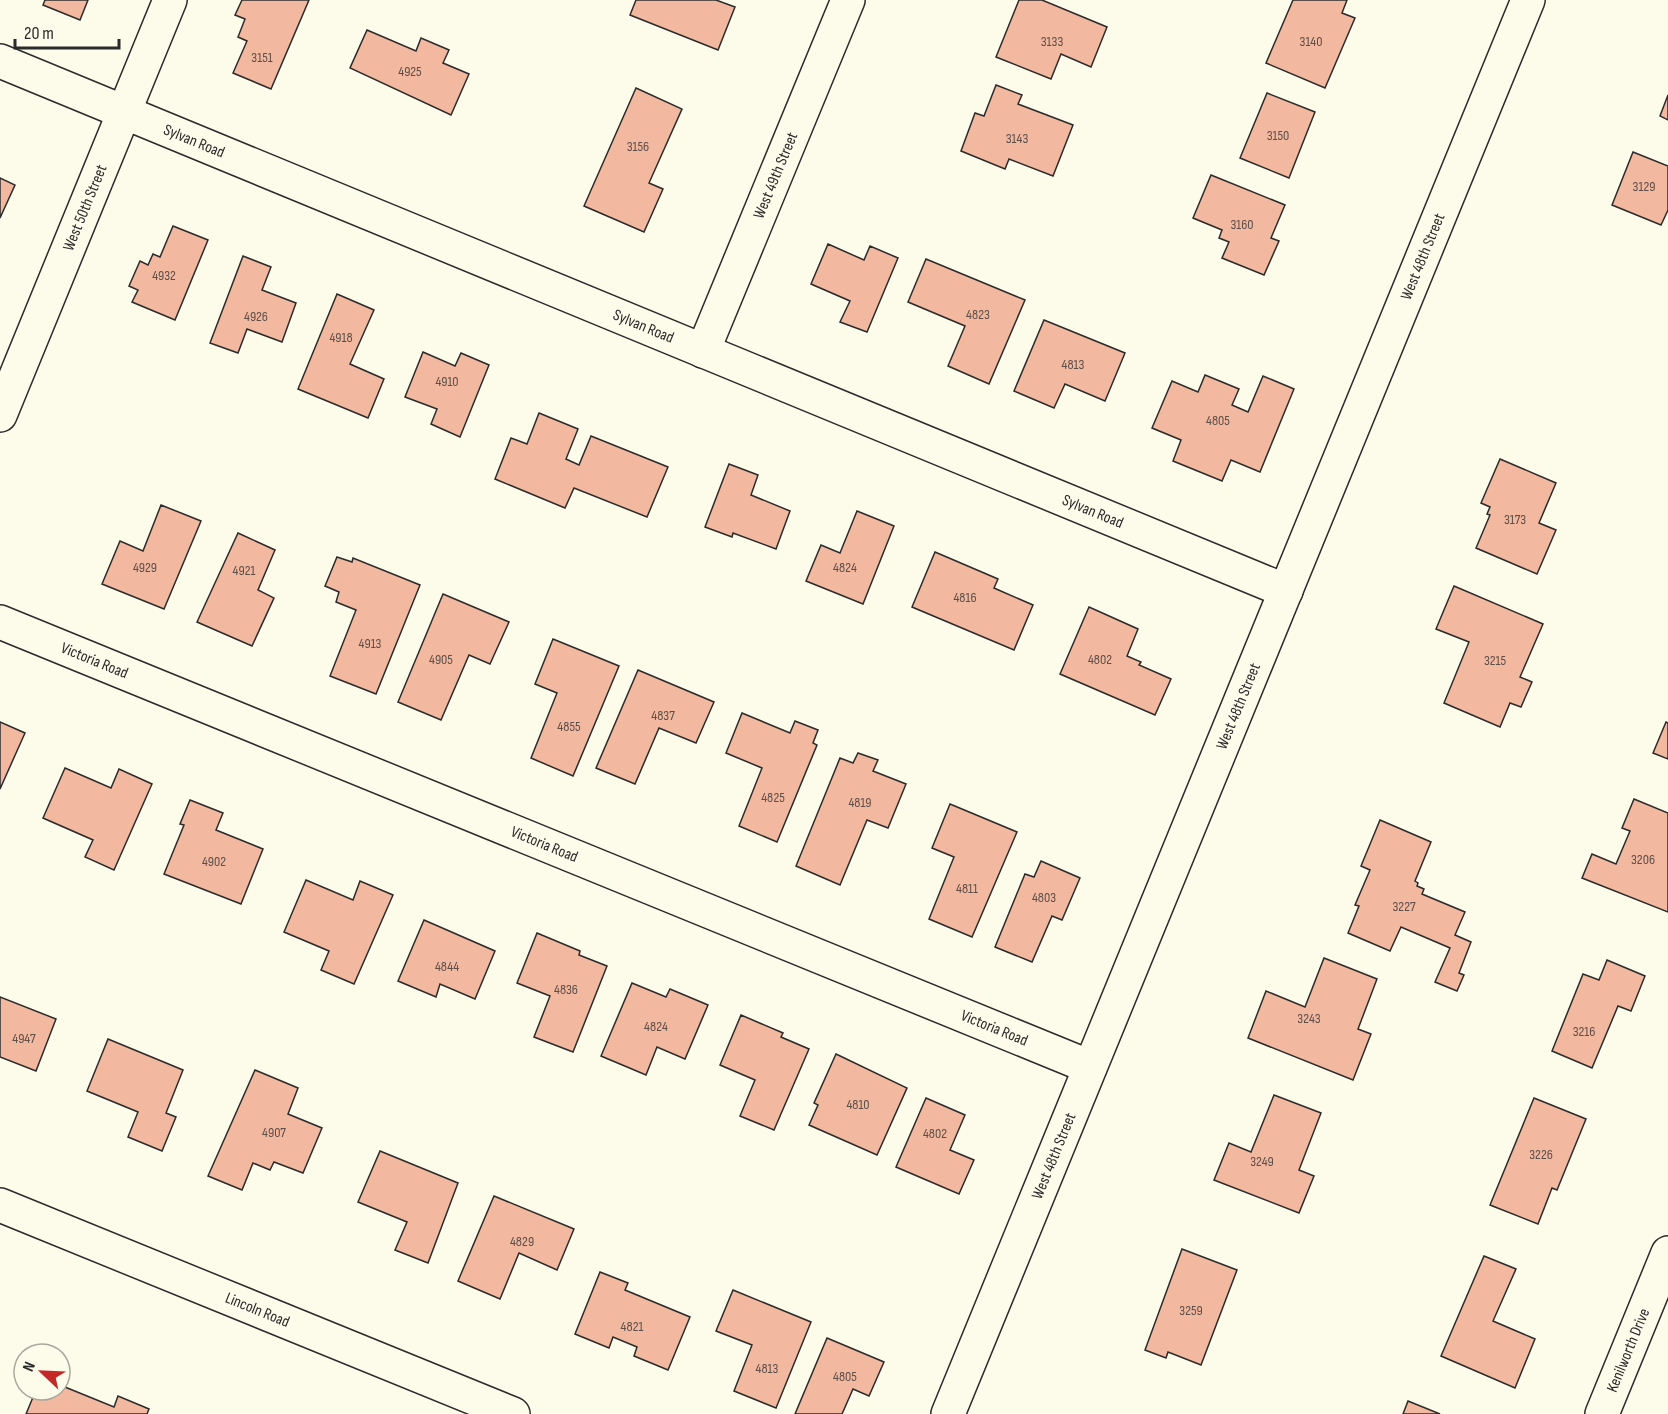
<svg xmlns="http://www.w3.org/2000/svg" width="1668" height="1414" font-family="'Sofia Sans Condensed',sans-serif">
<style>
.building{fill:#f2b8a0;stroke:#2b2b2b;stroke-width:1.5}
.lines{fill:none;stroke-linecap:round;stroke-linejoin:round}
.minor-casing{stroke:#2b2b2b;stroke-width:36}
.minor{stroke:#fdfbea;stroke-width:33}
.labels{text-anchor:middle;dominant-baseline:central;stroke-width:4.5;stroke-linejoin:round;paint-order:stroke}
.number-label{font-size:14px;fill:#5d4e48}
.street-label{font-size:16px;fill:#2b2b2b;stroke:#fdfbea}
</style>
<rect width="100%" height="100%" fill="#fdfbea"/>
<g class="building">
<path d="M45,0h43l-8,20 -37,-15z"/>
<path d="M242,0h67l-38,89 -38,-16 14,-32 -9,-4 7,-18 -10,-4z"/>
<path d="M636,0h80l19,7 -17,43 -88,-35z"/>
<path d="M1019,0h23l65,27 -16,40 -30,-13 -10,25 -55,-22z"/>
<path d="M1293,0h54l-5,13 13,5 -30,70 -59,-25z"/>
<path d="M367,30l49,21 5,-13 28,12 -6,13 26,11 -18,41 -101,-47z"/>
<path d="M996,85l26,10 -4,9 55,21 -20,51 -44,-17 -4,10 -44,-18 14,-38 9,3z"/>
<path d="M636,88l46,21 -33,74 14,6 -19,43 -60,-26z"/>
<path d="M1267,93l48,19 -26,66 -49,-20z"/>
<path d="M1668,95v25l-8,-4z"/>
<path d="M1633,152l35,14v44l-7,15 -49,-20z"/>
<path d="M1211,175l74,30 -14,33 8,3 -15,34 -42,-17 7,-16 -10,-4 3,-8 -29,-12z"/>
<path d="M0,178l15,7 -15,33z"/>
<path d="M173,226l35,14 -33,80 -43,-18 6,-12 -9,-4 11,-25 8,4 5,-11 7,3z"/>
<path d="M828,244l36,16 6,-14 28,12 -31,74 -27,-10 10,-21 -39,-17z"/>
<path d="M243,256l28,11 -9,23 34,13 -14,39 -35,-13 -9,24 -28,-10z"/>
<path d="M926,259l99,41 -36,84 -41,-18 17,-40 -57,-24z"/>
<path d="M337,294l37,16 -24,54 34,15 -16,39 -70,-29z"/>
<path d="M1044,320l81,33 -20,48 -40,-17 -11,24 -40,-17z"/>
<path d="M423,352l32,14 6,-13 28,12 -29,72 -29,-13 6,-15 -32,-12z"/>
<path d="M1205,375l34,14 -7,16 16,7 15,-36 31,13 -34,83 -29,-12 -9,21 -49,-20 8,-21 -29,-12 20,-47 26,11z"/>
<path d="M539,413l39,16 -12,30 13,6 12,-29 77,31 -21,50 -73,-29 -9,20 -70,-29 16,-41 16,6z"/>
<path d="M1500,459l56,24 -17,40 17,7 -19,44 -61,-26 14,-33 -3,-1 3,-7 -9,-4z"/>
<path d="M729,464l29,11 -7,20 39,16 -14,38 -43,-16 -1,4 -27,-10z"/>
<path d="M161,505l40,16 -37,88 -62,-25 18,-43 23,10z"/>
<path d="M857,511l37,15 -31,78 -57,-23 15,-36 19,8z"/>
<path d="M238,533l37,17 -17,40 16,8 -22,48 -55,-24z"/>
<path d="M935,552l63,27 -4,9 39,17 -19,45 -102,-43z"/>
<path d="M337,557l15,5 1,-4 67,27 -44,109 -46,-18 26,-66 -20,-8 3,-10 -14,-6z"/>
<path d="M1454,586l89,38 -23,53 12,5 -11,25 -11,-4 -10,24 -56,-24 25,-61 -33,-13z"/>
<path d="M443,594l66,28 -19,42 -21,-9 -28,65 -43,-18z"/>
<path d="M1089,607l49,22 -11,27 14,6 -2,3 32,14 -16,36 -95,-41z"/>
<path d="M553,639l66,27 -46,110 -42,-18 26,-65 -22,-9z"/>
<path d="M638,670l76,32 -18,41 -37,-15 -24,56 -39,-16z"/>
<path d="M742,713l48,20 5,-12 23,9 -5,13 4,2 -40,97 -38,-16 23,-58 -36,-15z"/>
<path d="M0,722l25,11 -25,56z"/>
<path d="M1666,722l2,1v36l-15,-6z"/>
<path d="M858,753l20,7 -5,11 33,13 -18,44 -21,-8 -27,65 -44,-19 44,-108 13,5z"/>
<path d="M65,768l46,20 8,-19 33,15 -38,86 -29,-13 8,-17 -50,-22z"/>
<path d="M1634,799l34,14v99l-86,-34 10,-24 24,10 14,-33 -8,-3z"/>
<path d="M190,800l33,13 -7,17 47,19 -22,55 -77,-30 20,-49 -4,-1z"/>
<path d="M950,804l67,28 -45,105 -43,-18 25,-62 -22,-9z"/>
<path d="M1380,820l51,22 -16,39 3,2 -1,3 7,3 -2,5 43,18 -10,23 16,7 -12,31 5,2 -7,16 -22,-9 15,-34 -49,-21 -11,24 -42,-18 11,-27 -4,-1 15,-35 -9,-4z"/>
<path d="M1041,861l39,17 -18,42 -10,-4 -20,46 -37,-15 30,-73 9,3z"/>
<path d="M306,880l47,20 7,-19 33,14 -39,89 -33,-14 8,-19 -45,-19z"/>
<path d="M424,920l71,31 -20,48 -35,-15 -4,13 -38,-16z"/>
<path d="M537,933l43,18 -1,4 28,11 -34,86 -39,-15 16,-41 -33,-13z"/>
<path d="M1324,958l53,21 -19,50 13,5 -18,46 -105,-42 18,-47 39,16z"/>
<path d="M1607,960l38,16 -14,35 -13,-5 -26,62 -40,-17 31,-77 16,6z"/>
<path d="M632,983l34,14 4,-8 38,16 -23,54 -28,-12 -11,28 -45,-19z"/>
<path d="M0,997l56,22 -20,52 -36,-14z"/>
<path d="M741,1015l42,18 -2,4 28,12 -35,81 -34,-14 15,-36 -35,-15z"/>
<path d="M108,1039l75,31 -17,43 10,4 -14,34 -34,-14 10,-25 -51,-21z"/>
<path d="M836,1054l71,34 -30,67 -68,-30 9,-20 -4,-2z"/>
<path d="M255,1070l43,18 -10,26 34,14 -19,45 -29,-11 -4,8 -17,-7 -11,27 -34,-14z"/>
<path d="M1274,1095l47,18 -22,57 15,6 -15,37 -85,-33 15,-37 22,9z"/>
<path d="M926,1098l39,17 -15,35 24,10 -15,34 -63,-27z"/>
<path d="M1534,1098l52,21 -29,71 -5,-2 -14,36 -48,-19z"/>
<path d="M380,1151l78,32 -30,80 -33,-13 12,-28 -49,-20z"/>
<path d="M494,1196l80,33 -17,41 -38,-17 -19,46 -42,-18z"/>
<path d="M1182,1249l55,21 -36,95 -33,-13 -2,6 -21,-8z"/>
<path d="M1484,1256l32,13 -23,52 42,18 -20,49 -74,-32z"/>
<path d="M600,1272l28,11 -3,7 65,27 -22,53 -34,-14 3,-9 -24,-10 -4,11 -34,-14z"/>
<path d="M733,1290l78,32 -35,86 -42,-17 18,-46 -36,-14z"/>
<path d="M827,1338l57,24 -15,34 -16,-7 -11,25h-47z"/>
<path d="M60,1385l54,22 4,-11 31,13 -2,5h-121l10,-24h24z"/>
<path d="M1408,1401l32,13h-37z"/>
</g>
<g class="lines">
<defs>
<g id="minor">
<path id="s1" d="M0,61l1286,530"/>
<path id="s2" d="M703,351l145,-351"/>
<path id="s3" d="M0,415l170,-415"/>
<path id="s4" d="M0,622l1090,445"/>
<path id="s5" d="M0,1205l513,209"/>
<path id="s6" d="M948,1414l580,-1414"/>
<path id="s7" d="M1602,1414l66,-161"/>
</g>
</defs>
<use href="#minor" class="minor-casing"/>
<use href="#minor" class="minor"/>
</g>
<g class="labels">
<g class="number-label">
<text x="1052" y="41">3133</text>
<text x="1311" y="41">3140</text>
<text x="262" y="57">3151</text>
<text x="410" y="71">4925</text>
<text x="1278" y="135">3150</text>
<text x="1017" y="138">3143</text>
<text x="638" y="146">3156</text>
<text x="1644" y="186">3129</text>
<text x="1242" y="224">3160</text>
<text x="164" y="275">4932</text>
<text x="978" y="314">4823</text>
<text x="256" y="316">4926</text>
<text x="341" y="337">4918</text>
<text x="1073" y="364">4813</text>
<text x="447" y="381">4910</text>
<text x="1218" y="420">4805</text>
<text x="1515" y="519">3173</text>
<text x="145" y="567">4929</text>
<text x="845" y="567">4824</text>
<text x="244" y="570">4921</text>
<text x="965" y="597">4816</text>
<text x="370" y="643">4913</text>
<text x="441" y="659">4905</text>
<text x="1100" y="659">4802</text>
<text x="1495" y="660">3215</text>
<text x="663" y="715">4837</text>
<text x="569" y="726">4855</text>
<text x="773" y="797">4825</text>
<text x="860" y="802">4819</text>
<text x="1643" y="859">3206</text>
<text x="214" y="861">4902</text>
<text x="967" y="888">4811</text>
<text x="1044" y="897">4803</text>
<text x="1404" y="906">3227</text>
<text x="447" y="966">4844</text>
<text x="566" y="989">4836</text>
<text x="1309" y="1018">3243</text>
<text x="656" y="1026">4824</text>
<text x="1584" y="1031">3216</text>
<text x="24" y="1038">4947</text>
<text x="858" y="1104">4810</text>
<text x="274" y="1132">4907</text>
<text x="935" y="1133">4802</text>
<text x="1541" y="1154">3226</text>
<text x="1262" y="1161">3249</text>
<text x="522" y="1241">4829</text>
<text x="1191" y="1310">3259</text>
<text x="632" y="1326">4821</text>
<text x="767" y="1368">4813</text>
<text x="845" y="1376">4805</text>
</g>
<g class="street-label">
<text stroke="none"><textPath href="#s1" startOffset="210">Sylvan Road</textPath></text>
<text stroke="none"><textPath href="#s2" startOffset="190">West 49th Street</textPath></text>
<text stroke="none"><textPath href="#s3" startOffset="224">West 50th Street</textPath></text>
<text stroke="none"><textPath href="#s6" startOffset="1251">West 48th Street</textPath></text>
<text stroke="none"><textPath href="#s1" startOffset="696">Sylvan Road</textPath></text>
<text stroke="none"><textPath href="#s1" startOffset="1182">Sylvan Road</textPath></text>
<text stroke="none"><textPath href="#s4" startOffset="102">Victoria Road</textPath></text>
<text stroke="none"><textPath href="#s6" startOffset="765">West 48th Street</textPath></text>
<text stroke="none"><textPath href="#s4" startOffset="588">Victoria Road</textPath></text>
<text stroke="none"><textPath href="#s4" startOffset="1074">Victoria Road</textPath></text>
<text stroke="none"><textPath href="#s6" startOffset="279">West 48th Street</textPath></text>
<text stroke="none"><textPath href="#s5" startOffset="278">Lincoln Road</textPath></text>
<text stroke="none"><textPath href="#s7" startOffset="69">Kenilworth Drive</textPath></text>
</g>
</g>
<g transform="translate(42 1372) rotate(293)"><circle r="28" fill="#fdfbea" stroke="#a9a89e" stroke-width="1.5"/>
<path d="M0-4.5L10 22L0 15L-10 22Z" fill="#c62828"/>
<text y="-9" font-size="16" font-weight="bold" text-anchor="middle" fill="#2b2b2b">N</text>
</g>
<path d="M15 39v9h104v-9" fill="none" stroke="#2b2b2b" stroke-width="3"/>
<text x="24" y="39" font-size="18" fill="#2b2b2b" stroke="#fdfbea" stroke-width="4.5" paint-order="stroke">20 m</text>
</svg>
